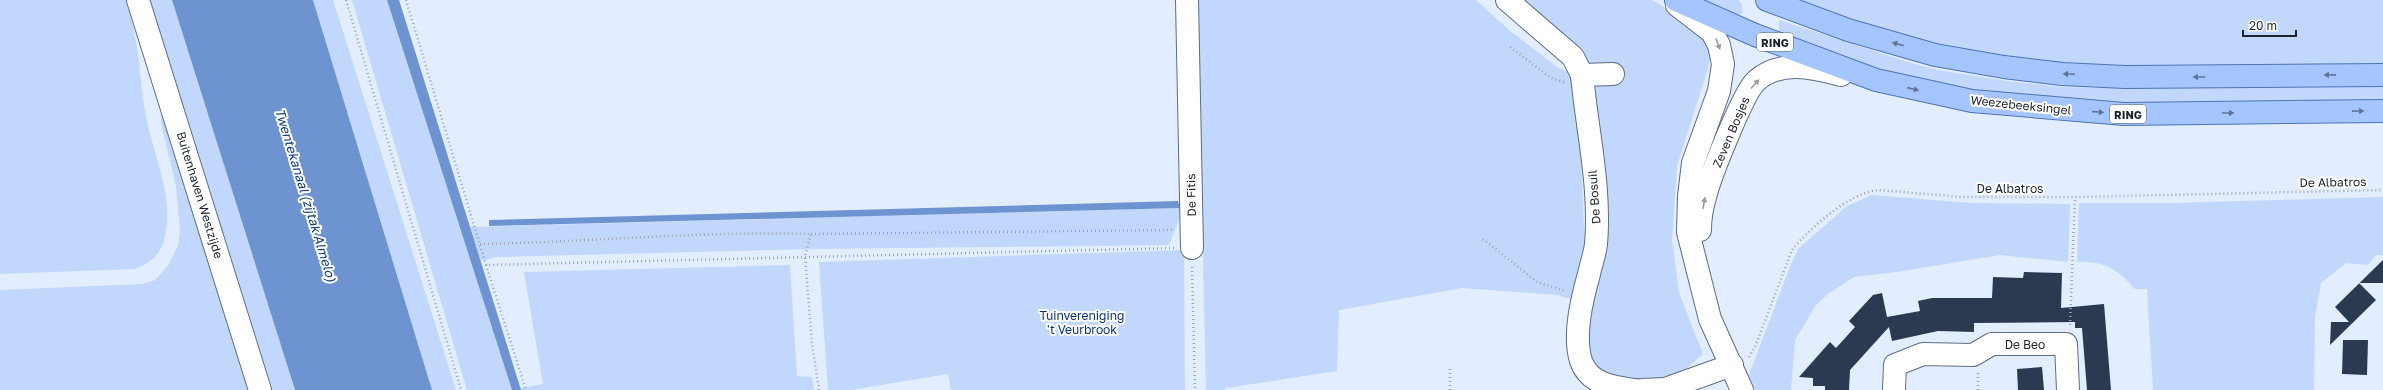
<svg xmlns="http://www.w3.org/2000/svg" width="2383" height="390" font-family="'Golos Text',sans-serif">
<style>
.green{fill:#c2d7fc}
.water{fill:#6e93d1}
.building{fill:#2c3a51}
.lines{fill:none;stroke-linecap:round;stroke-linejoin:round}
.minor-casing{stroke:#5d6d86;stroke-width:24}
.major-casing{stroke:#4d74b6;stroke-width:24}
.path{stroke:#9ba5b4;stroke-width:2.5;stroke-dasharray:1 3;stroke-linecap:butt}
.minor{stroke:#fff;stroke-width:22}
.major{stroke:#a4c5ff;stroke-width:22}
.oneway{fill:#999ca1}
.oneway2{fill:#607496}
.labels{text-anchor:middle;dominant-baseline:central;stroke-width:4;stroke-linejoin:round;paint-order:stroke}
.shield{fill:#fff;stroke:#61656d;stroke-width:1}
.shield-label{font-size:11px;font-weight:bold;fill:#1d232e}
.street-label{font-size:12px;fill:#1d232e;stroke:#fff}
.park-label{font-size:12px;fill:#07337b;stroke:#fff}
.water-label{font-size:13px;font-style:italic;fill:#133e87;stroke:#fff}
</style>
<rect width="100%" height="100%" fill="#e2edff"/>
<g class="green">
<path d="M0,0h126c14,42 13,80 21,122 8,36 27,77 18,114 -4,18 -13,27 -31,33l-134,5z"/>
<path d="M148,0h24l123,390h-25z"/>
<path d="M313,0h20l123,390h-24z"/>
<path d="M352,0h35l125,390h-45z"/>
<path d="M1197,0h279l33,30 48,37 16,7 5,14 7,162 -11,50 -17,-5 -95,-7 -123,22 -2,61 -111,17 -1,2h-19z"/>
<path d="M1517,0h135l42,25 18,25 -6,25 -29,91 -5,74 7,53 24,61 -17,15 -19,10 -44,5 -36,-23 -2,-304z"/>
<path d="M1700,0h38l3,3 2,9 -4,3 -10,-2z"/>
<path d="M1794,0h589v64l-143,3 -171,-1 -114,-14 -52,-13z"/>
<path d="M1779,20l129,42 30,8 69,11 55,6 40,1 281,-4v15l-246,5 -132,-8 -87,-13 -139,-46z"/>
<path d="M161,104l89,286h-250v-100l142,-6 13,-4 13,-14 10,-21 2,-14 -4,-45 -15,-63z"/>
<path d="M1872,195l98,8 100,1 -2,58 -68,-7 -103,17 -43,5 -25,16 -13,12 -21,35 -4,50h-36l-6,-15 40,-106 9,-20 49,-43z"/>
<path d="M2383,197v58h-7l-8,10 -22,-2 -25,20 -6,34 -1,73h-161l-6,-101h-12c-19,-21 -30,-28 -58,-27l2,-59h91z"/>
<path d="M1180,208l-1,12 -10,25 -357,4 -316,8 -15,4 -12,-34z"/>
<path d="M1184,250l1,140h-234l-3,-16 -98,16h-22l-9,-128z"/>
<path d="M790,265l7,111 15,1 2,13h-293v-2l22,-4 -19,-112z"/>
</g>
<g class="water">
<path d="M172,0h141l119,390h-137z"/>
<path d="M387,0h12l122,390h-9z"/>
<path d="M1178,201l2,7 -691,18v-6z"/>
</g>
<g class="building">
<path d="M2383,260v23h-24l17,17 -46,45 1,-23h18l-14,-15z"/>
<path d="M2024,272l38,1 -1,35 43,-4 7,86h-24l-5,-62h-7v-6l-101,1v9l-36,-1 -46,10 -3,-14 -39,43 -1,20h-24v-4h-12v-8l-14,-1 31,-35 6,6 19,-21 -6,-6 24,-26 9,-2 5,24 33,-6 -2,-10 14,-3h60l1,-21 30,1z"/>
<path d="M2343,340h25l-1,35 -25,-1z"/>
<path d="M2042,367l2,23h-26l-1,-21z"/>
</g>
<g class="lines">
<defs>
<g id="minor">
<path d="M138,0l122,390"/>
<path d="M1187,0l5,248"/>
<path d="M1507,0l66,57 9,18c5,55 19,113 14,169 -1,10 -5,20 -7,30 -7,25 -16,61 -8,87 8,23 32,26 53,29"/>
<path d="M1677,5l35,27 7,13 4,19 -4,27 -26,72 -4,33 -1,36 22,87 32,71"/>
<path d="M1582,75l31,-1"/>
<path d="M1700,230c0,-10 2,-23 5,-33 5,-20 38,-104 51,-116 24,-22 58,-13 85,-6"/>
<path d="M1642,390l23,-1 67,-24"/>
<path d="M1894,390l1,-25 28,-11 50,1 19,-11h74l2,46"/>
</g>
<g id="major">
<path d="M1676,0l79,35 121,45 96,21 152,13 259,-3"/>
<path d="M1767,0l81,30 87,25 69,12 58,7 63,3 258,-2"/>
</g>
</defs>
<use href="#minor" class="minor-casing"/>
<use href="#major" class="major-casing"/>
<g class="path">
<path d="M346,0l115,390"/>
<path d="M406,0l80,265 688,-17"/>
<path d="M1510,47l41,31 13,4"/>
<path d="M811,234l361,-4"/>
<path d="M1483,239l54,43 28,9"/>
<path d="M480,244c110,-2 220,-13 331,-10l-6,22 7,88 7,46"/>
<path d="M486,265l40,125"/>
<path d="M1192,267l3,123"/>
<path d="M2070,325l5,-128"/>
<path d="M1749,357l6,-10 37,-97c18,-22 57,-57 86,-60l83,7h114l308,-7"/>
<path d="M1450,390v-23"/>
<path d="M1978,390v-17"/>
</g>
<use href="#minor" class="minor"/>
<use href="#major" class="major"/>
</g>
<defs><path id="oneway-solid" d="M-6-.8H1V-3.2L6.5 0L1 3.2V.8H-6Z"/></defs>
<g class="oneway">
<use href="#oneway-solid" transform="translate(1718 44) rotate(70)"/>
<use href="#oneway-solid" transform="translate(1755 84) rotate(-48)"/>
<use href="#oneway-solid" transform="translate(1704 203) rotate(-80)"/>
</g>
<g class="oneway2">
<use href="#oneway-solid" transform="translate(1898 44) rotate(-164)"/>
<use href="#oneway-solid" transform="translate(2069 74) rotate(-177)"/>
<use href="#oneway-solid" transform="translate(2330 75) rotate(179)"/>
<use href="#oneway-solid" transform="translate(2199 77) rotate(180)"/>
<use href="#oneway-solid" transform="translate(1913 89) rotate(13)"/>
<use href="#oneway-solid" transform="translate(2358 111) rotate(-1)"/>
<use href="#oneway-solid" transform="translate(2098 112) rotate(4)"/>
<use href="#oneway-solid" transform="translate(2228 113)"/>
</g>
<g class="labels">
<g class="shield">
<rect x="1757" y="33" width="36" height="18" rx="3"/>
<rect x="2110" y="105" width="36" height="18" rx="3"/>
</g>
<g class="shield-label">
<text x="1775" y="42">RING</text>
<text x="2128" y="114">RING</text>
</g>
<g class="street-label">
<text transform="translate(2021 105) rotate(6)">Weezebeeksingel</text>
<text transform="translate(1731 132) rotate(-67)">Zeven Bosjes</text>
<text transform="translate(2333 182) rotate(-1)">De Albatros</text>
<text x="2010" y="188">De Albatros</text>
<text transform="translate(200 195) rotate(73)">Buitenhaven Westzijde</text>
<text transform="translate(1191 195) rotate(-91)">De Fitis</text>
<text transform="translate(1594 197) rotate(-94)">De Bosuil</text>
<text x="2025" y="344">De Beo</text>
</g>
<g class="park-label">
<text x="1082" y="315">Tuinvereniging<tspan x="1082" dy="14">'t Veurbrook</tspan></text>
</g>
<g class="water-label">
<text transform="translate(306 195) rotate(73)">Twentekanaal (zijtak Almelo)</text>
</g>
</g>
<path d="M2243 30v6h53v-6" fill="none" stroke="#1d232e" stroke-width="2"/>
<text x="2249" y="30" font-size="12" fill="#1d232e" stroke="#ffffff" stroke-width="3" paint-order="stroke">20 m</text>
</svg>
